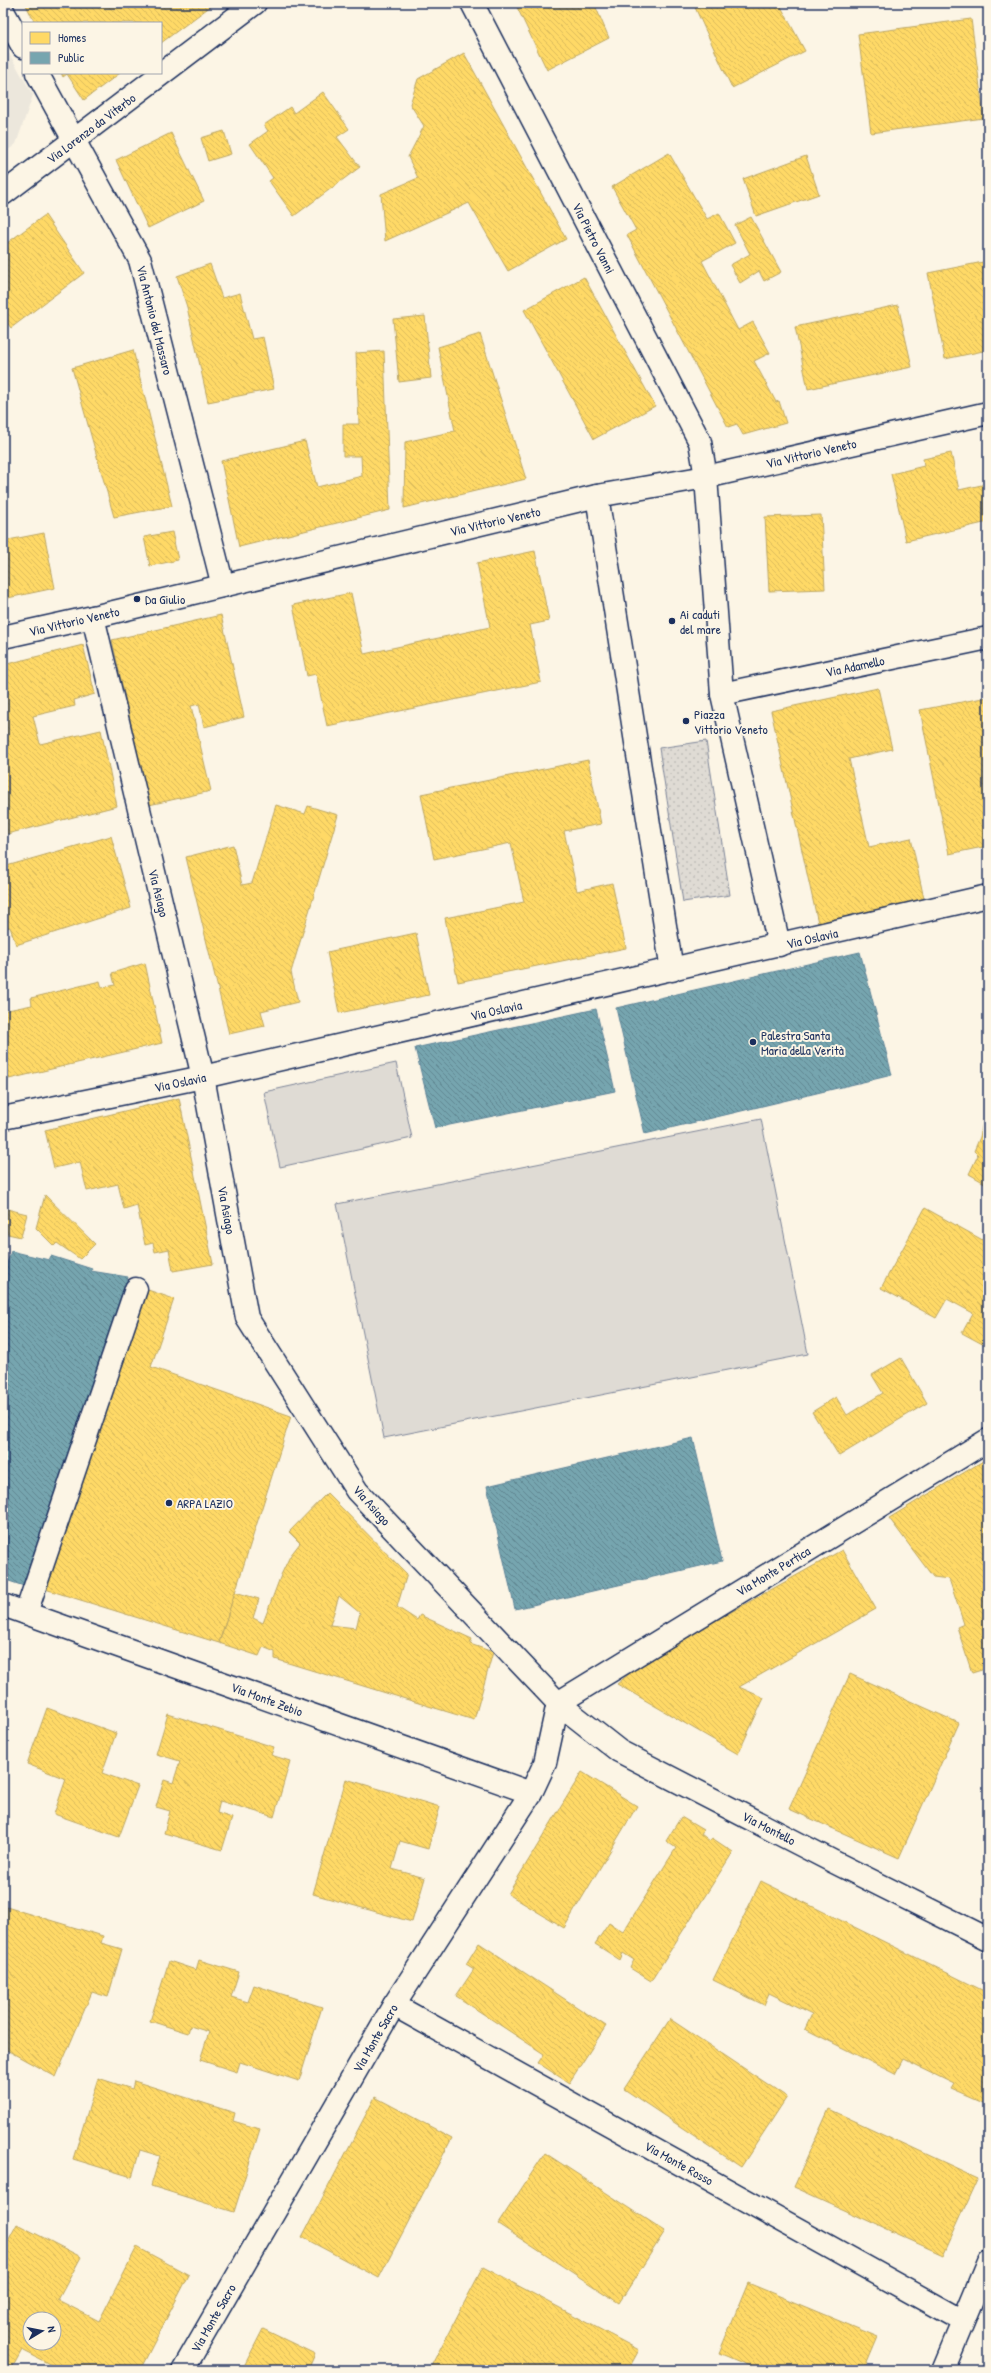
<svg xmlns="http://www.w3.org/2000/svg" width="991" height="2373" font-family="'Patrick Hand',sans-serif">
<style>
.built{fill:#ece7dc}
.grass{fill:#dfdbd4;stroke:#7d8599}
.park{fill:url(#park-dots);stroke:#7d8599}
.homes{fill:url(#homes-back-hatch);stroke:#bba664;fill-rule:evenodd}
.public{fill:url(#public-back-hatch);stroke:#5b8297}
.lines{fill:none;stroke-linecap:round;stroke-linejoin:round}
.minor-casing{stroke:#1b2f5e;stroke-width:25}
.minor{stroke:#fcf5e5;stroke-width:22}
.poi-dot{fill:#1b2f5e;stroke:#fcf5e5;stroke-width:1.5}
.labels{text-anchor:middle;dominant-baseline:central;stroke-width:4;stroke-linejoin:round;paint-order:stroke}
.street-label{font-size:13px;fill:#1b2f5e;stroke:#fcf5e5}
.poi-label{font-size:13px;fill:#1b2f5e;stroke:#fcf5e5;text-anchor:start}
</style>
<defs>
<pattern id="park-dots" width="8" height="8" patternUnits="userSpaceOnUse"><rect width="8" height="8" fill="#dfdbd4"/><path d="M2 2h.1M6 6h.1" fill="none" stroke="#bfbcb8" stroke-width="1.8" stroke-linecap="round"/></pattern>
<pattern id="homes-back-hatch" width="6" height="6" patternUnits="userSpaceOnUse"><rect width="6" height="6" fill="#ffd966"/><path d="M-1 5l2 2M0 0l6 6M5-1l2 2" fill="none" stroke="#dabb5b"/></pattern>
<pattern id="public-back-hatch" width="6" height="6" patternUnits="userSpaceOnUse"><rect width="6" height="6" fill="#76a5af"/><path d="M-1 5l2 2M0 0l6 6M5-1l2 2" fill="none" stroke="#608792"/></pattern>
</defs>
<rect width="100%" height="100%" fill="#fcf5e5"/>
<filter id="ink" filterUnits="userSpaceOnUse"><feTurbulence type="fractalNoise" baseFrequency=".025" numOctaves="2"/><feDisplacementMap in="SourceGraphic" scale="8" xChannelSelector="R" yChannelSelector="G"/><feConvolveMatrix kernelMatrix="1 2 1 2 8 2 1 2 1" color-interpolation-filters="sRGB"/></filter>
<g filter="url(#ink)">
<path class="built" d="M3,43l30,52 -17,49 -13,10z"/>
<g class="grass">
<path d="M396,1063l16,75 -132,29 -16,-75z"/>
<path d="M761,1119l47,235 -424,84 -47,-234z"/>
</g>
<path class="park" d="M706,741l24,154 -47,7 -24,-154z"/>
<g class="homes">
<path d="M25,3h190l-54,40v-20h-126z"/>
<path d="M515,3h79l15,35 -62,32z"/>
<path d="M693,3h86l26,48 -73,37z"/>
<path d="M971,19l13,99 -113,15 -13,-99z"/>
<path d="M464,53l102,186 -58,32 -39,-68 -84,38 -4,-47 37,-16 -10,-21 16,-31 -14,-22 8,-25z"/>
<path d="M61,73h59l-36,27 -17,-26 -4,3z"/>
<path d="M323,92l26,37 -12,8 23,30 -66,49 -25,-35 4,-3 -23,-34 18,-13 -4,-6 26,-18 4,6z"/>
<path d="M224,131l7,23 -23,7 -7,-23z"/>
<path d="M171,133l33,68 -56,27 -32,-68z"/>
<path d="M669,153l38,66 12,-6 16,30 -33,18 36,69 15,-8 17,31 -16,8 22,41 3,-1 7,22 -43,12 -6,-11 -9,3 -101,-192 9,-5 -24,-43z"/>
<path d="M806,156l13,38 -63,22 -13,-37z"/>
<path d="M45,215l39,58 -73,55 -8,-11v-71z"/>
<path d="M751,217l30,55 -17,9 -5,-10 -19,12 -10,-18 20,-11 -15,-29z"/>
<path d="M988,261v89l-43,9 -17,-86z"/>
<path d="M210,264l12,34 18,-5 12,46 11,-2 11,52 -66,13 -21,-95 -10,-31z"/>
<path d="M584,277l71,129 -61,33 -70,-129z"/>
<path d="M898,305l14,62 -104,22 -13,-62z"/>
<path d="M425,316l6,62 -32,4 -6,-63z"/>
<path d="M480,334l46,145 -122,29 1,-66 50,-11 -17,-84z"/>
<path d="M133,350l39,156 -58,11 -42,-149z"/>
<path d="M384,351l6,159 -151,37 -18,-86 84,-20 12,46 45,-11 -1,-20h-18v-32h16l-3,-71z"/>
<path d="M951,453l8,37 27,-6 2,38 -82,19 -15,-67 33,-8 -1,-7z"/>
<path d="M821,515l4,74 -56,2 -4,-74z"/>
<path d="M172,532l6,28 -28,6 -6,-29z"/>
<path d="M44,533l11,55 -52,11v-58z"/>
<path d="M535,551l14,70 -19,4 11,57 -214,44 -11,-52 -9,2 -14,-71 58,-12 13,61 126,-27 -13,-64z"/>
<path d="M221,615l23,102 -40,10 -5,-23 -8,2 20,85 -62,14 -37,-165z"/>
<path d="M83,645l12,49 -21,6 1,6 -42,10 7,28 61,-14 16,76 -114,29v-170z"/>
<path d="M878,688l14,61 -43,10 20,88 42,-9 13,61 -106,24 -47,-212z"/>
<path d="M988,697v149l-39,8 -29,-144z"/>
<path d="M588,760l13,64 -37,7 13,60 35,-8 14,65 -168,34 -13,-64 79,-16 -13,-59 -77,16 -13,-65z"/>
<path d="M276,805l29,9 3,-8 30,9 -47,157 7,30 -37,9 4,15 -36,8 -43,-177 47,-12 9,40 10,-2z"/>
<path d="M111,836l20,72 -115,37 -6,-18 -7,2v-62z"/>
<path d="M416,933l13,62 -90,18 -12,-61z"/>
<path d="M145,963l17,80 -153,36 -3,-13 -3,1v-56l29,-6 -1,-7 69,-17 2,7 13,-3 -3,-12z"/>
<path d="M179,1098l34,166 -40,7 -4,-22 -14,3 -2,-9 -8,2 -8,-40 -13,4 -6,-25 -31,7 -7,-29 -26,6 -9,-38z"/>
<path d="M987,1101l1,-1v85l-19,-11 9,-19 -4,-4 6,-14z"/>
<path d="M45,1195l50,49 -15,15 -23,-16 -3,3 -18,-18z"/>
<path d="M3,1208l24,6 -6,23 -18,-4z"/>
<path d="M925,1208l63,35v104l-26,-14 11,-20 -26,-14 -11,19 -55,-30z"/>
<path d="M148,1290l26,9 -23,68 140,49 -72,227 -174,-54z"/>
<path d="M901,1358l26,45 -88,53 -27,-44 24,-15 11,18 36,-22 -11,-18z"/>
<path d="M988,1458v210l-16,5 -15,-46 7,-3 -15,-45 -16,-2 -44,-59z"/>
<path d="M327,1493l80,81 -10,33 20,13 3,-5 52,24 -2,5 23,8 -19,68 -199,-61v-7l-12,-5 -4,9 -40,-13 16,-51 24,7 -6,19 10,5 18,-48 9,-19 10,-13 -11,-11zM339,1596l21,17 -4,15 -26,-3z"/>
<path d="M842,1550l34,59 -137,78 25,11 -26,56 -121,-70 30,-25z"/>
<path d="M850,1674l109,49 -60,135 -110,-49z"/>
<path d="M47,1708l69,25 -14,40 36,13 -19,51 -65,-23 12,-35 -39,-15z"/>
<path d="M168,1714l106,33 -3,8 19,6 -16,56 -54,-16 -3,12 15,5 -10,32 -58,-17 6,-22 -14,-4 8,-27 9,3 7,-22 -24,-7z"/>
<path d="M582,1772l55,34 -73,122 -56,-34z"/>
<path d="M346,1779l94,28 -12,42 -28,-8 -8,28 33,9 -13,44 -99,-28z"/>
<path d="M681,1817l22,13 -2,4 9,7 2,-3 21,14 -82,129 -21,-13 4,-8 -11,-7 -3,7 -25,-16 14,-21 14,9 53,-84 -10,-7z"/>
<path d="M761,1881l227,112v112l-37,-16 3,-5 -51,-25 -8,15 -90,-45 7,-15 -43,-21 -5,12 -51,-25z"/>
<path d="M3,1906l100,30 -2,7 21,6 -14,48 -16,-5 -36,85 -53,-29z"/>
<path d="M479,1943l127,83 -37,57 -31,-20 6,-9 -88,-58 18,-27 -8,-5z"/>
<path d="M199,1960l40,12 -8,25 17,5 6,-17 68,22 -23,74 -59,-19 -3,10 -37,-12 9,-28 -19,-6 -2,7 -38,-12 19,-60 27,9z"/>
<path d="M670,2019l117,78 -46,70 -117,-78z"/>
<path d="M98,2078l34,11 2,-8 101,32 -2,8 27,8 -26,83 -83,-26 9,-30 -20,-6 -8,27 -59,-18z"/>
<path d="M375,2097l77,41 -73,140 -77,-41z"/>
<path d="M829,2109l149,69 -35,77 -149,-68z"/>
<path d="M545,2153l120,78 -46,72 -121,-79z"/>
<path d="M17,2224l64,33 -23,43 41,21 38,-74 52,28 -49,95h-79l-39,-20 -11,20 -8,-4v-116zM30,2319h24v24h-24z"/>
<path d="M483,2267l156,83 -11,20h-199z"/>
<path d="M748,2283l130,54 -14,33h-105l-40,-17z"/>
<path d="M263,2329l52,25 -7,16h-66z"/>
</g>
<g class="public">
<path d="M860,952l32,123 -247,59 -29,-126z"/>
<path d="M596,1009l19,82 -180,37 -20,-80z"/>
<path d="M11,1251l38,9 2,-4 41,13 -1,2 37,6 -101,310 -24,-8v-303z"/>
<path d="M693,1438l29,123 -207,48 -28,-123z"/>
</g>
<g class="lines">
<defs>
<g id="minor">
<path d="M472,3l228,439 6,35 16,217 57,251"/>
<path d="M3,11l20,36"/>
<path d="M37,73l103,187 83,326"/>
<path d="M3,194l252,-191"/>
<path d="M597,496l75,474"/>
<path d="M93,617l110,460 44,241 110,173 201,212 61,48 215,111 154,77"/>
<path d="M3,637l90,-20 504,-121 109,-19 282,-64"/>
<path d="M722,694l266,-56"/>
<path d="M3,1118l200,-41 785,-181"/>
<path d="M3,1605l528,188"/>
<path d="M26,1613l110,-324"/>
<path d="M558,1703l430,-263"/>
<path d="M394,2005l569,316"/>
<path d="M183,2370l211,-365 137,-212 14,-30 13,-60"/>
<path d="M943,2370l45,-108"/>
</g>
</defs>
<use href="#minor" class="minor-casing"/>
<use href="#minor" class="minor"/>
</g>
</g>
<g class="poi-dot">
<circle cx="137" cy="599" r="4"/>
<circle cx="672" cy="621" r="4"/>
<circle cx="686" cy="721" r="4"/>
<circle cx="753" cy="1042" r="4"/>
<circle cx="169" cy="1503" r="4"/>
</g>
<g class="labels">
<g class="street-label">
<text transform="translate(91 128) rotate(-37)">Via Lorenzo da Viterbo</text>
<text transform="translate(594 238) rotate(63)">Via Pietro Vanni</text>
<text transform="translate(155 320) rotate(76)">Via Antonio del Massaro</text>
<text transform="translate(811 453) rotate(-13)">Via Vittorio Veneto</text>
<text transform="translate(495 521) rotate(-13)">Via Vittorio Veneto</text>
<text transform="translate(74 621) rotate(-13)">Via Vittorio Veneto</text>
<text transform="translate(855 666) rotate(-12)">Via Adamello</text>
<text transform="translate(159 893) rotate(76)">Via Asiago</text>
<text transform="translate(812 938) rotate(-13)">Via Oslavia</text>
<text transform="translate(496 1010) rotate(-13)">Via Oslavia</text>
<text transform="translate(180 1082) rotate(-12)">Via Oslavia</text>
<text transform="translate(227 1210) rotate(80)">Via Asiago</text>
<text transform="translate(372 1505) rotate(48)">Via Asiago</text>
<text transform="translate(773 1571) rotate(-31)">Via Monte Pertica</text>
<text transform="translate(267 1699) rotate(20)">Via Monte Zebio</text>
<text transform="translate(769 1828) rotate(27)">Via Montello</text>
<text transform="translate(375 2038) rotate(-60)">Via Monte Sacro</text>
<text transform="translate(679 2163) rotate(29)">Via Monte Rosso</text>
<text transform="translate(213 2318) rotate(-60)">Via Monte Sacro</text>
</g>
<g class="poi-label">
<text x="145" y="599">Da Giulio</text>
<text x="680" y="614">Ai caduti<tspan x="680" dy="15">del mare</tspan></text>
<text x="694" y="714">Piazza<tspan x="694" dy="15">Vittorio Veneto</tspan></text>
<text x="761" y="1035">Palestra Santa<tspan x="761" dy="15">Maria della Verità</tspan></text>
<text x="177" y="1503">ARPA LAZIO</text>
</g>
</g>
<rect width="991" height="2373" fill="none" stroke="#fcf5e5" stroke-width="16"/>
<rect x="8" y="8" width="975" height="2357" fill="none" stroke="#1b2f5e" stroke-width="1.5" filter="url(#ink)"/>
<rect x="22" y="22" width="140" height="52" fill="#fcf5e5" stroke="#a2a6af"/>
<rect x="30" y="32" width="20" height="12" fill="#ffd966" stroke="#a2a6af"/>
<text x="58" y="42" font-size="12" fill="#1b2f5e">Homes</text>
<rect x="30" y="52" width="20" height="12" fill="#76a5af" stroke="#a2a6af"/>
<text x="58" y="62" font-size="12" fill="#1b2f5e">Public</text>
<g transform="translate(42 2331) rotate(80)"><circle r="19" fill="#fcf5e5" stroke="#a2a6af"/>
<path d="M0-3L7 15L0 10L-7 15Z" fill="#1b2f5e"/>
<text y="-6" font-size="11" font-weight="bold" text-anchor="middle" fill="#1b2f5e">N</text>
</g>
</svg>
